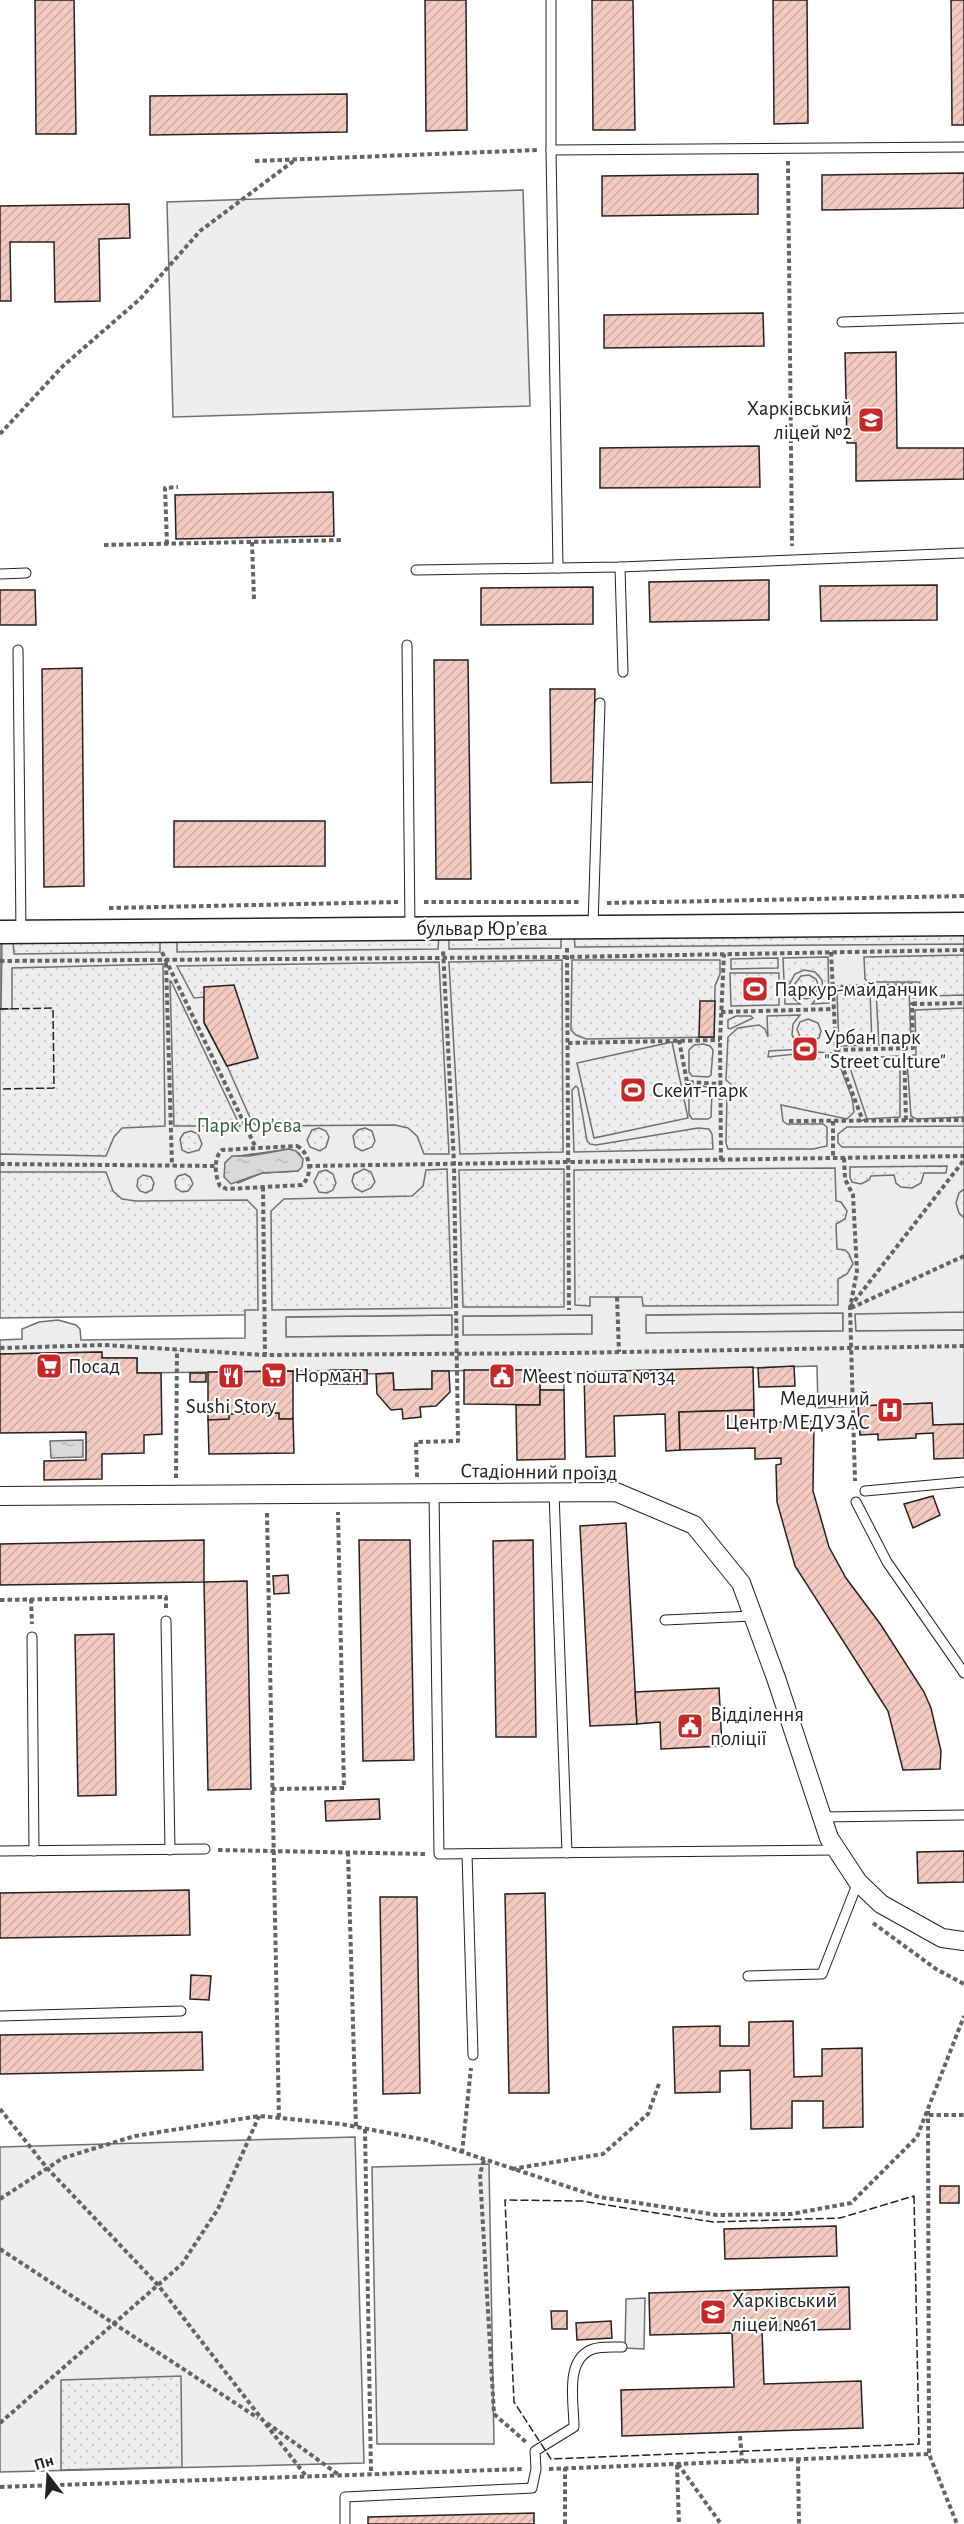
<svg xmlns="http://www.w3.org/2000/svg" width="964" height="2524" font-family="'Alegreya Sans',sans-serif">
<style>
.grass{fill:#eee;stroke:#6f6f6f;stroke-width:1.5}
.park{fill:url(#park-dots);stroke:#6f6f6f;stroke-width:1.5}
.parking{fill:#ededed;stroke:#6f6f6f;stroke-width:1.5;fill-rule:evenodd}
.water{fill:url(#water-ripples);stroke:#6f6f6f;stroke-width:1.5}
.building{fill:url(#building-hatch);stroke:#222;stroke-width:1.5}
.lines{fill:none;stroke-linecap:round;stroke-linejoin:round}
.service-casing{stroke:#222;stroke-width:11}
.minor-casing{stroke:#222;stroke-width:20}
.tertiary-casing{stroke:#222;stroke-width:25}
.path{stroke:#646464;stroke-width:4;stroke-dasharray:4.5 3;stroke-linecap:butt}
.service{stroke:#fff;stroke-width:9}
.minor{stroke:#fff;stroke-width:18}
.tertiary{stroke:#fff;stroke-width:22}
.fence{stroke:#222;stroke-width:1.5;stroke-dasharray:8 3;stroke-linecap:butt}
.labels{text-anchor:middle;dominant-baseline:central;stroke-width:4.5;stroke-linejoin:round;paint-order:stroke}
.poi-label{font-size:21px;fill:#222;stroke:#fff;text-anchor:start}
.street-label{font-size:21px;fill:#222;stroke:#fff}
.park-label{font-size:21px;fill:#2f5e38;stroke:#fff}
</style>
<defs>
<pattern id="park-dots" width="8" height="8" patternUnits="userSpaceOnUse" patternTransform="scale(1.5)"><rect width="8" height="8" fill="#eee"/><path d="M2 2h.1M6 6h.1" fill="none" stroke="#ccc" stroke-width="1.8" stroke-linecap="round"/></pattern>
<pattern id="water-ripples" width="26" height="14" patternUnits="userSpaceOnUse" patternTransform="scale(1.5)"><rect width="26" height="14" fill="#d9d9d9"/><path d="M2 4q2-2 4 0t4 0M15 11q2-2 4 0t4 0" fill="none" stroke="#bababa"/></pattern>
<pattern id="building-hatch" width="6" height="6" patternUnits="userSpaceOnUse" patternTransform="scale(1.5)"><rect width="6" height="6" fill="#f3c9c0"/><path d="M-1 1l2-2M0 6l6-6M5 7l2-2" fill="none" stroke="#d0aca5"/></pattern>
</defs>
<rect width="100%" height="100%" fill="#fff"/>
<g class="grass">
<path d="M523,190l7,216 -357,11 -6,-215z"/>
<path d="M964,1312v18l-109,1v-18z"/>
<path d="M843,1313v18l-197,2 -1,-18z"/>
<path d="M452,1315l1,20 -167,2 -1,-20z"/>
<path d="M592,1315v19l-129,2 -1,-20z"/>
<path d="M355,2137l9,326 -364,9v-325z"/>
<path d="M489,2164l5,280h-117l-5,-277z"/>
</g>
<g class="park">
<path d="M964,930v376l-964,12v-377z"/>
<path d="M181,2376l1,91 -121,3v-90z"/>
</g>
<g class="parking">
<path d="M561,934h13l1,13 389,-3v11l-100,2 1,22 4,3h50l9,14 36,-1v13l-49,2 1,45h-7l-2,5 4,56 5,3 48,-2v9l-117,1 -9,7v9l4,4h122v42l-5,4 -3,10 3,10 5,5v94l-109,2 1,17 108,-1v94l-31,1 -2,-22 -113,5 -1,-42 -253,7v17h-24v-20l-108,1v18l-38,1 -1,-17 -26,1v-4l-230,3v-15h-35l-1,-6 -101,2v-14l22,-1v-10l17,-7 19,-2 18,5 4,4 1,11 164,-2v-28h13l-1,-100 -10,-10 -111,1 -14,-2 -9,-8 -7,-19h-106v-18l106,2 8,-19 8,-9 43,-2 -2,-162 -151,4v41h-11l1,-68 11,-1 1,14 146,-2v-14h17v14l261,-3 1,-14h10v14l112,-1zM828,957l1,46 -17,1 11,-13 -1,-11 -7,-8 -11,-2 -9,4 -6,11 2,11 9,8h-15l-2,-46zM731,959l47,-1v10l-47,1zM562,960l1,192 -103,2 -11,-192zM572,960h148v14l-5,12 -1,51 -128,2 -10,-4 -5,-5zM439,962l10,192h-25l-7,-18 -9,-8 -13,-3 -138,1 -5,-4 -24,-54 -24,-45v-26l-10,1 -17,-32zM779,973v32l-48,1 -1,-33zM809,975l7,4 3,8 -6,10 -7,2 -8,-3 -4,-11 7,-9zM170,981h1l69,145h-66zM909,989l2,54 -32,2 -3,-54zM870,991l2,54 -33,1 -2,-53zM800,1015l-7,9 -1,11 6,10 7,4 -36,2 -1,6 46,-5 18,1 6,8 14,37 2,14 -7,7 -66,-14 2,16 4,3h36l4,3v19l-14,3h-85l-2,-6 1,-48 3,1 1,-12 -5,-4 2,-43 10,-9 21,-3 6,4 3,8 -1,-21zM736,1016h15l2,2 -23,11 -2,-1v-8zM808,1019l10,4 3,8 -2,7 -11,5 -7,-3 -4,-11 3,-7zM672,1042l16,76 -94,20 -17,-75zM703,1044l7,2 3,4 -2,25 -3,2 -16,-1 -3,-4v-22l5,-5zM898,1056l2,3v58l-33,2 -20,-60zM576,1086l2,2 9,53 3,3 6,1 102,-17 11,1 3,5 1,15 -139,3 -2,-62zM703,1086l7,2 2,4 -1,25 -3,2h-16l-3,-5v-22l5,-5zM319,1128l7,3 3,6 -3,10 -6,4 -10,-4 -3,-7 5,-10zM365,1128l7,3 3,10 -3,6 -10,4 -7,-4 -2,-11 5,-6zM191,1131l7,3 4,10 -3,6 -11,3 -6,-3 -2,-11 4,-6zM289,1149l11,5 -2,17 -36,2 -24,10 -13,-20 7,-6zM947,1166l-1,7h-22l-3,10 -9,5 -11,-1 -5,-4 -2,-8 -23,1 -2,4 -8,4 -9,-2 -2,-5v-10zM835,1168l1,33 5,1 6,9 -2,8 -9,5 1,25 8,1 4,4 4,10 -6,10 -9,5v26l-195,1 -1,-9h-52v9l-15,-1 -1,-135zM364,1169l7,3 4,10 -4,6 -9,4 -7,-4 -3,-7 2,-7zM447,1169l5,139 -180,2 -1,-99 13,-12 128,-3 11,-10 3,-16zM564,1169v138h-101l-4,-137zM326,1170l7,4 3,9 -3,7 -6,3 -8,-1 -5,-10 5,-10zM185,1174l5,3 3,7 -5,7 -6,1 -6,-4 -1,-7 3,-5zM143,1175l8,2 3,6 -2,7 -6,3 -6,-2 -3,-5 1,-7zM843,1313v18l-197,2v-18zM452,1315v20l-166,2v-20zM592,1315v19l-129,1v-19z"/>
<path d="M645,2298l-1,51 -19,-1 1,-49z"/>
</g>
<g class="water">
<path d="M289,1149l7,2 7,8 -1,8 -4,4 -36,2 -31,11 -7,-7 1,-14 7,-7h17z"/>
<path d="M83,1440v17l-32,1 -1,-17z"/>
</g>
<g class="building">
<path d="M35,0h39l2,134h-40z"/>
<path d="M425,0h41l1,130 -41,1z"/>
<path d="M592,0h41l2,130h-42z"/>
<path d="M773,0h34l1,123 -34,1z"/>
<path d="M951,0h13v125h-12z"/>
<path d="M347,94v38l-197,3v-39z"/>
<path d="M964,173v35l-142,2v-35z"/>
<path d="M758,174v40l-156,2v-40z"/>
<path d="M129,204l1,34 -31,1 1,62 -45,1 -1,-60h-44l1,59h-11v-95z"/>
<path d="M763,313l1,33 -160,2v-33z"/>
<path d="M896,352l1,96h67v31l-108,2v-38h-9l-2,-90z"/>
<path d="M759,446l1,41 -160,1v-40z"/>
<path d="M333,492l1,44 -158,3 -1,-44z"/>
<path d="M769,580v40l-119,2 -1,-40z"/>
<path d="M937,585v35l-116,1 -1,-35z"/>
<path d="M593,587v37l-112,1v-37z"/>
<path d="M0,590h35l1,35h-36z"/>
<path d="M434,660h34l3,219h-35z"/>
<path d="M82,668l2,218 -40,1 -2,-218z"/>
<path d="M550,689h45l-2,93 -42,1z"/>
<path d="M174,821h151v45l-151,1z"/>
<path d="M234,985l24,73 -31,8 -23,-44v-35z"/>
<path d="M700,1001h15l-1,36h-15z"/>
<path d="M102,1352v6h35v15h24l1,61 -18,1v18l-42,1v25l-58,1v-19l42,-1v-28l-86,1v-79z"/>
<path d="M794,1366l1,20 -36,1 -1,-19z"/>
<path d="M753,1367l1,43 -75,2 1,38 -14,1 -1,-37 -51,2 1,40 -29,1 -2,-85z"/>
<path d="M330,1370h18v14h-19z"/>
<rect x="348" y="1370" width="19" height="14"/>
<path d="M464,1370h76v35l-76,-1z"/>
<path d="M293,1371v48l-85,1v-48z"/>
<path d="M432,1371h17l1,21 -14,14 -16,1 1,10 -18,2 -1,-10 -11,1 -14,-16 -1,-20 17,-1 1,17 38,-1z"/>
<rect x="190" y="1373" width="16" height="9"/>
<path d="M540,1390h24l1,69 -48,1 -1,-55h24z"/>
<path d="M932,1403l1,22 31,-1v34l-30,1 -1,-26 -17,1v4l-38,2v-6l-18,1 -2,-29z"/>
<path d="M754,1410v13l60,-2 -1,70 16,56 17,31 35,47 43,67 7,16 10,43 -1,18 -37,1 -15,-59 -93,-145 -18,-64 -1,-37 5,-1v-6l-26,1v-11l-75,2 -1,-38z"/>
<path d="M279,1413v6h14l1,34 -85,1 -1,-34 21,-1v-5z"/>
<path d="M933,1496l7,19 -27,13 -9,-24z"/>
<path d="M626,1523l11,201 -47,2 -10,-200z"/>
<path d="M204,1540v42l-204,3v-41z"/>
<path d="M359,1540h51l4,220 -51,1z"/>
<path d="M533,1540l3,197h-40l-3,-196z"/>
<path d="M288,1575l1,18 -15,1 -1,-18z"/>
<path d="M247,1581l4,208 -43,1 -4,-208z"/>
<path d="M114,1634l2,161 -38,1 -3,-161z"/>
<path d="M719,1688l3,58 -61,3 -1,-27 -23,2 -2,-32z"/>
<path d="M379,1799l1,20 -54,2 -1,-20z"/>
<path d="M964,1851v31l-46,1 -1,-31z"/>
<path d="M189,1890l1,45 -190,3v-45z"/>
<path d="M545,1893l4,200h-40l-4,-199z"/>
<path d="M380,1897h37l3,196 -37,1z"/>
<path d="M191,1975l20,1 -2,24 -19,-1z"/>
<path d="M793,2021l1,56 28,-1v-27l40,-1 1,79 -40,1v-27h-31v27l-41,1 -1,-59 -30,1v21l-45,1 -2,-66 47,-1v20h29v-24z"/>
<path d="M202,2032l1,38 -203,4v-39z"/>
<rect x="940" y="2186" width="19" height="17"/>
<path d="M836,2226l1,30 -112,3 -1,-30z"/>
<path d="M849,2287l1,42 -88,2 2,53 97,-3 2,47 -241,8 -1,-46 113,-3 -2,-54 -82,2 -1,-42z"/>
<path d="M551,2311h16v18h-15z"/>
<path d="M611,2321l1,17 -35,2 -1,-17z"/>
<path d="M534,2513v11h-166v-7z"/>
</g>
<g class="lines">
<defs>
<g id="service">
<path d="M551,0v150"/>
<path d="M842,322l122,-4"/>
<path d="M620,567l3,105"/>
<path d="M558,568l-7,-418 413,-3"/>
<path d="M416,570l204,-3 344,-14"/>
<path d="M0,574l26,-1"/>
<path d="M407,645l3,283"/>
<path d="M18,650l3,282"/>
<path d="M593,926l7,-223"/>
<path d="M865,1491l99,-9"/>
<path d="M554,1492l13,361"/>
<path d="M434,1493l5,361 397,-4"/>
<path d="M856,1502l31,60 77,111"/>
<path d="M665,1620l88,-4"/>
<path d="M166,1621l4,229"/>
<path d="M32,1637l2,214"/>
<path d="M822,1817l142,-2"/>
<path d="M0,1851l205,-2"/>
<path d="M467,1854l6,201"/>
<path d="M748,1976l74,-2 36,-92"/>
<path d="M0,2016l181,-5"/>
<path d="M345,2524v-27l187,-9 4,-19 -1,-18 39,-24c0,-24 -10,-68 19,-78 8,-3 20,-2 29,-2"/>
</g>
<path id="minor" d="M0,1496l616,-4 78,33 47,58 35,95 53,160 29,44 23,22 61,34 22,3"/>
<path id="tertiary" d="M0,932l964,-8"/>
</defs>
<use href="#service" class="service-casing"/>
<use href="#minor" class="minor-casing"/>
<use href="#tertiary" class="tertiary-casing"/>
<g class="path">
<path d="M255,161l283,-11"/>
<path d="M788,161l4,385"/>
<path d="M0,434l63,-68 77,-67 60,-68 95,-71"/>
<path d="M252,542l2,57"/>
<path d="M167,544l-2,-56 13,-1"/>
<path d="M104,545l240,-5"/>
<path d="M424,902h157"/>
<path d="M607,903l357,-7"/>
<path d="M109,908l289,-6"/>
<path d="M567,948l2,362"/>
<path d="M162,952l94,196"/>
<path d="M831,952l5,98 27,71"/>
<path d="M0,961l567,-4 397,-7"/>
<path d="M166,963l6,202"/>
<path d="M833,987l81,-2 1,19 49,-1"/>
<path d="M721,1012l113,-3"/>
<path d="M679,1040l8,42 34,2"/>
<path d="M568,1043l152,-3"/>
<path d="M904,1048l2,73"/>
<path d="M836,1050l77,-2 -1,-44h3"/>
<path d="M789,1121l175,-1"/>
<path d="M833,1121v37"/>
<path d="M297,1146c13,7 17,28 5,39l-75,4 -7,-3c-5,-10 -7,-28 2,-36z"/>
<path d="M844,1158l1,21 8,16 4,76 -7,37 5,173"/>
<path d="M721,1160l-1,-120 4,-86"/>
<path d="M0,1164l216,2"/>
<path d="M308,1166l656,-10"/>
<path d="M263,1187l2,168"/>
<path d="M617,1297l2,55"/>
<path d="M850,1307l114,-147"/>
<path d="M851,1308l113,-52"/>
<path d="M0,1348l104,-3 161,10 304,-2 395,-7"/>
<path d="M417,1477l-1,-35 42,-1 -4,-278 -11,-214"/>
<path d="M176,1478l1,-128"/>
<path d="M267,1513l12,605"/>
<path d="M31,1599l1,25"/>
<path d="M0,1600l166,-3v11"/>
<path d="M272,1789l72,-1 -6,-276"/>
<path d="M218,1850l208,4"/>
<path d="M348,1852l8,275"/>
<path d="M873,1923l63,46 28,15"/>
<path d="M0,2109l47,59 111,117 148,191"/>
<path d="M928,2111l1,343 28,70"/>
<path d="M929,2115h35"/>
<path d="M365,2129l6,345"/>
<path d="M462,2153l9,-85"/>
<path d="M484,2160l-4,14 14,240 32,28"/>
<path d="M512,2169l91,-15 45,-40 12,-33"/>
<path d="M0,2199l63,-41 72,-22 124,-20 82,8 85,16 173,57 118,18 74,-1 60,-11 66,-66 47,-121"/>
<path d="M0,2249l258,169"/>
<path d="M0,2423l182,-159 36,-55 41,-93"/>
<path d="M267,2423l72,52"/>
<path d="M740,2436l2,25"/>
<path d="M798,2459l1,65"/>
<path d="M678,2464l43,60"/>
<path d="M677,2465l2,59"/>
<path d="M549,2469l380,-15"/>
<path d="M0,2487l524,-18"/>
<path d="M565,2524v-56"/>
</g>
<use href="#service" class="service"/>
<use href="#minor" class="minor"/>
<use href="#tertiary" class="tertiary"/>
<g class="fence">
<path d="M0,1009l53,-1 1,80 -54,1"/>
<path d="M914,2196l5,248 -368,15 -37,-57 -9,-202 77,1 131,21 127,-4z"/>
</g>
</g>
<defs>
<symbol id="school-square" viewBox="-11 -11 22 22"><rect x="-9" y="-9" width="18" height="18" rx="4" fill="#c62828" stroke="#fff"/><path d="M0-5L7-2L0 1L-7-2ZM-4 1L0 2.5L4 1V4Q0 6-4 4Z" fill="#fff"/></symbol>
<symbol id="stadium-square" viewBox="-11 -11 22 22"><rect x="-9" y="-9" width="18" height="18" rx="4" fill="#c62828" stroke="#fff"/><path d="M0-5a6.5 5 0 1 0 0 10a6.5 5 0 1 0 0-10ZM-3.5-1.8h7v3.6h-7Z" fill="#fff"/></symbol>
<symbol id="supermarket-square" viewBox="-11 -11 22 22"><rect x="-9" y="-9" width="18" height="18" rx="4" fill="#c62828" stroke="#fff"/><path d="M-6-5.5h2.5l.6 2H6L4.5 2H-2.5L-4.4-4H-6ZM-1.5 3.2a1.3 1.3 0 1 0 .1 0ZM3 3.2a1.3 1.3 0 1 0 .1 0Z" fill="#fff"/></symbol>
<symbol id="restaurant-square" viewBox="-11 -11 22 22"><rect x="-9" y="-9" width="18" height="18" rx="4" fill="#c62828" stroke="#fff"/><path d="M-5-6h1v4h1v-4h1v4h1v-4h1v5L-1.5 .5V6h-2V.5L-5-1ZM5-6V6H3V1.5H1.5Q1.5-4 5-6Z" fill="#fff"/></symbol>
<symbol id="civic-square" viewBox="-11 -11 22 22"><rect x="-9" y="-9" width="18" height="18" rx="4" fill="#c62828" stroke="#fff"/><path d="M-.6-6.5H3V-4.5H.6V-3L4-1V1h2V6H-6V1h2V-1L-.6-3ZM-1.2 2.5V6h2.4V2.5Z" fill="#fff"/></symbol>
<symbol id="hospital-square" viewBox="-11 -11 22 22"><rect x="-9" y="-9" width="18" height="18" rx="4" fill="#c62828" stroke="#fff"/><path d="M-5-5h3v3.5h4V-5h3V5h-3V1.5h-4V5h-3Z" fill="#fff"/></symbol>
</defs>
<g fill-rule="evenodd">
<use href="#school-square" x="856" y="405" width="30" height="30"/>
<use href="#stadium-square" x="740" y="974" width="30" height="30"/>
<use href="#stadium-square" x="790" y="1034" width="30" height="30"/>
<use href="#stadium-square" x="618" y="1075" width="30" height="30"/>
<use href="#supermarket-square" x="34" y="1351" width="30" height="30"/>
<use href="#supermarket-square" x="259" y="1360" width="30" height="30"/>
<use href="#restaurant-square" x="216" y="1361" width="30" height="30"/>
<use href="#civic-square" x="487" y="1361" width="30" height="30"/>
<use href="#hospital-square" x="875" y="1395" width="30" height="30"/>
<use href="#civic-square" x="675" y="1711" width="30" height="30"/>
<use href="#school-square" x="698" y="2297" width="30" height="30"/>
</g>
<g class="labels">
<g class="poi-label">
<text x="852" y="408" text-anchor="end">Харківський<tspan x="852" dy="24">ліцей №2</tspan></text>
<text x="774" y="989">Паркур-майданчик</text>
<text x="824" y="1037">Урбан парк<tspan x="824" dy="24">"Street culture"</tspan></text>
<text x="652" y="1090">Скейт-парк</text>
<text x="68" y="1366">Посад</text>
<text x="294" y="1375">Норман</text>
<text x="522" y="1376">Meest пошта №134</text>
<text x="870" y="1398" text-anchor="end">Медичний<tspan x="870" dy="24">Центр МЕДУЗАС</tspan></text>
<text x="231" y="1406" text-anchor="middle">Sushi Story</text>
<text x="710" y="1714">Відділення<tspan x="710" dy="24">поліції</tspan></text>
<text x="732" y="2300">Харківський<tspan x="732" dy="24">ліцей №61</tspan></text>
</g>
<g class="street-label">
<text x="482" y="928">бульвар Юрʼєва</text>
<text transform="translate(539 1472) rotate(1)">Стадіонний проїзд</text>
</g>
<g class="park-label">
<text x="249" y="1125">Парк Юр’єва</text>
</g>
</g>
<g transform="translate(48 2476) rotate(343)" stroke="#ffffff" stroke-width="4.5" paint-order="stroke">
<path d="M0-4.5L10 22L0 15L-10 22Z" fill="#222222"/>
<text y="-9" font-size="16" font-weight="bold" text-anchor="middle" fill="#222222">Пн</text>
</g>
</svg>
